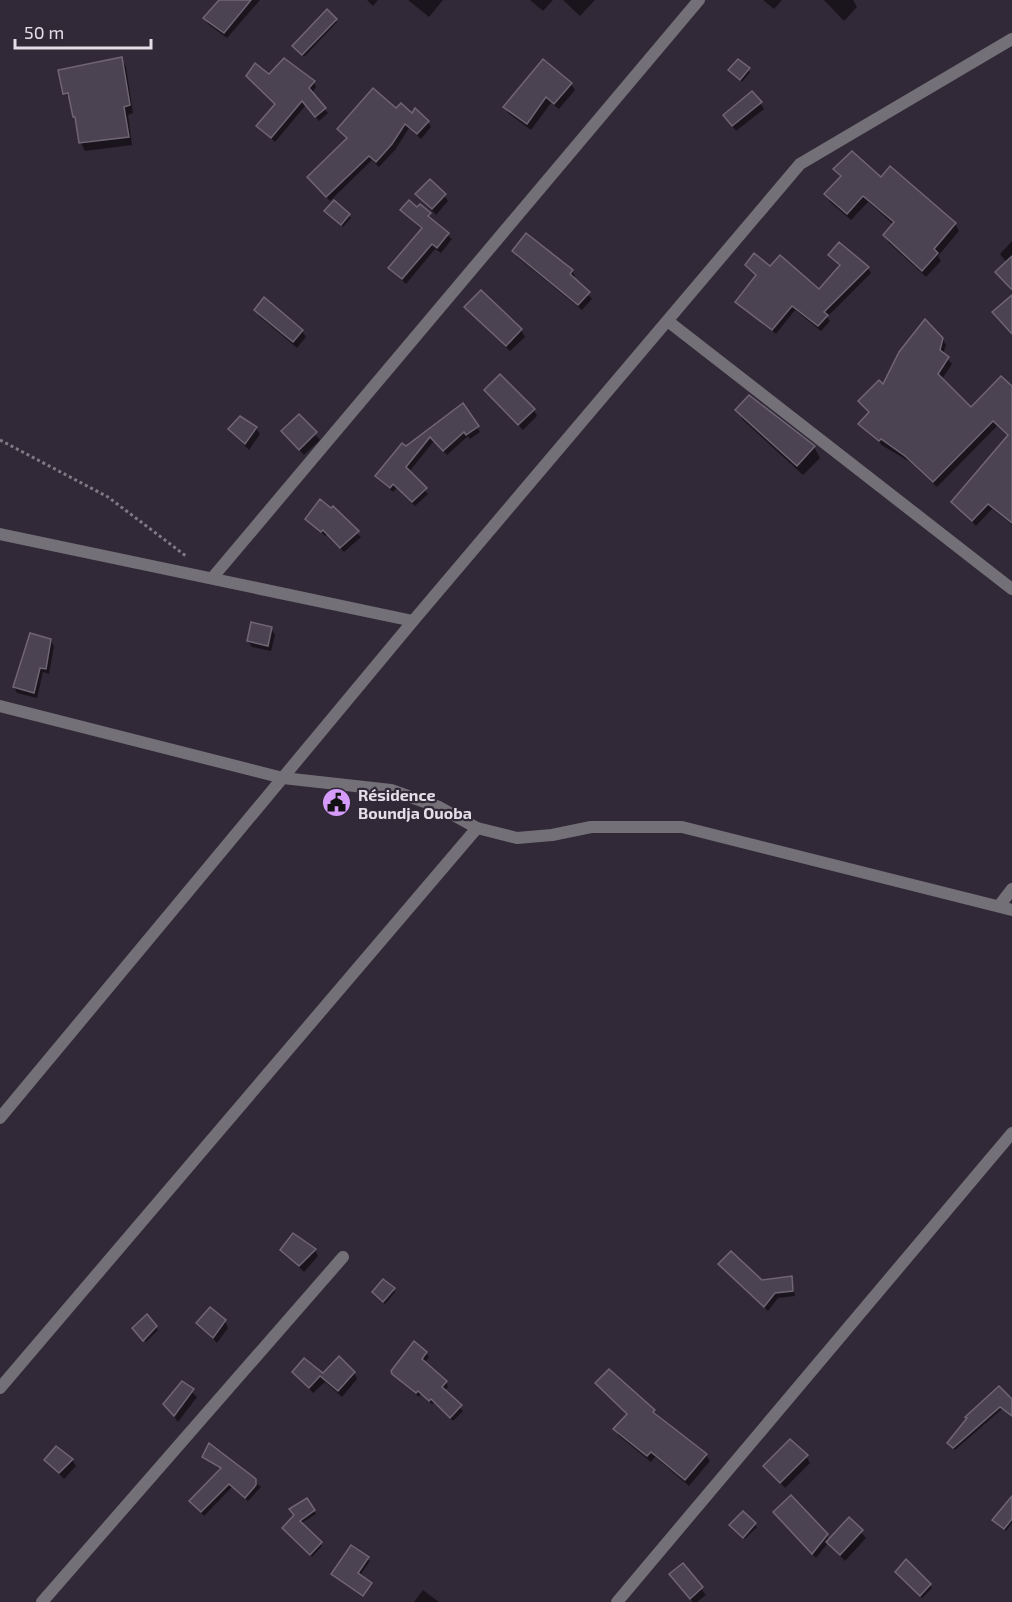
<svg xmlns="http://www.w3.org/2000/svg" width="1012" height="1602" font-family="'Exo 2',sans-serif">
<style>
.shadow{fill:#0007}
.building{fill:#4c4352;stroke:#6f6575;stroke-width:1.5}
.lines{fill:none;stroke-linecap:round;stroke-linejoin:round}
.path{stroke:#817a86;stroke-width:3;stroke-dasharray:3 3;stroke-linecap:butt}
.street{stroke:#747077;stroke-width:12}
.labels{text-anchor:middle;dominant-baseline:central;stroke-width:4.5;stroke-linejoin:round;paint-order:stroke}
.poi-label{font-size:16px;font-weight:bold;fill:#e3dee7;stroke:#312937;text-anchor:start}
</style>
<rect width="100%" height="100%" fill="#312937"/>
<g class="shadow">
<path d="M221,0h39l-33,38 -19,-14 -3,-6z"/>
<path d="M367,0h11l-5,6z"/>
<path d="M408,0h35l-14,17z"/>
<path d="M530,0h23l-10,11z"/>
<path d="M563,0h32l-15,16z"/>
<path d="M763,0h19l-8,9z"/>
<path d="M824,0h29l4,7 -13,14z"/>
<path d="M336,20l1,2 -33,35 -9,-9z"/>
<path d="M121,59l5,8 7,46 -5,2 4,30 -47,6 -4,-8 -10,-42 -6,-8z"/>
<path d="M748,69l2,3 -8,10 -12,-12z"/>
<path d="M247,76h22l45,6 2,5 -4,6 16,20 -9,8 -13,-16 -31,37 -17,-16 18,-21z"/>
<path d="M571,84l4,6 -16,19 -8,-6 -20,27 -23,-17 -4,-6z"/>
<path d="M760,103l4,6 -28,22 -11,-15z"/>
<path d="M397,110l31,12 3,5 -10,12 -12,-11 -14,22 -16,17 -7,-7 -42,41 -21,-23 39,-38 -10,-11z"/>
<path d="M845,158l110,66 4,7 -21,25 3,5 -15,16 -37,-34 -4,-8 9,-10 -26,-23 -17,18 -21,-18 -4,-8 15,-16 -6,-9z"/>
<path d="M417,194l27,1 4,6 -12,14z"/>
<path d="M334,202l17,16 -8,9 -18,-16z"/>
<path d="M418,209l11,5 3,7 20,18 -11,14 -6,-4 -29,35 -16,-16 32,-38 -20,-19z"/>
<path d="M1012,241v51l-15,-20 10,-9 -7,-9z"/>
<path d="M514,252l58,19 3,5 -2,3 19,20 -10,11 -65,-53z"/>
<path d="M830,256l38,12 3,5 -44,44 3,4 -9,10 -26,-21 -19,24 -39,-32 20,-25 -11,-12 24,3 50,23 21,-24z"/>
<path d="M466,307l55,23 4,7 -15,14z"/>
<path d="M256,310l46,21 4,6 -9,11 -38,-32z"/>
<path d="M942,338l4,7 -3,9 9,10 -10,15 29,30 41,-21v137l-20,-16 -16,17 -23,-24 56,-65 -12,-11 -60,61 -27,-25 -27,-16 -23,-22 9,-11 -9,-11 24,-15z"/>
<path d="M486,391l48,19 3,6 -14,14z"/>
<path d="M749,397l65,50 6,11 -17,17 -60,-55 -6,-10z"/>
<path d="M462,405l18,27 -10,7 -2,-3 -21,19 -13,-14 -25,31 19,22 -13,12 -18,-18 -4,4 -13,-11 -3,-5 29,-28z"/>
<path d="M299,416l21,24 -16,15 -21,-23z"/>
<path d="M256,428l4,6 -11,16 -20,-21z"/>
<path d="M331,510l30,27 -17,15 -17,-18 -2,2 -18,-17z"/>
<path d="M271,629l4,6 -4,16 -19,-4 -4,-6z"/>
<path d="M50,640l4,6 -5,28 -6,-2 -6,26 -20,-5 -3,-6z"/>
<path d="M282,1250h33l3,6 -14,16z"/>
<path d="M720,1265l42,16 29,-3 4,18 -17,2 -10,13z"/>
<path d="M393,1289l2,3 -10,12 -12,-11z"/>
<path d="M147,1316l11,14 -12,12 -10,-11z"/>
<path d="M225,1321l3,7 -11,15 -19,-20z"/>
<path d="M426,1353l3,4 -5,6 22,19 2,5 -4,4 19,20 -10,10 -19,-18 -2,1 -11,-10 -2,3 -26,-23z"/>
<path d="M294,1372l29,3 31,-3 3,7 -15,18 -17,-15 -12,11z"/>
<path d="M182,1383l15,14 -19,25 -13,-18z"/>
<path d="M597,1383l57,28 52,44 4,6 -21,25 -34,-29 -4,5 -32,-26 -4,-7 12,-14z"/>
<path d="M999,1388l13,10v18l-10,-7 -47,41 -5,-5z"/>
<path d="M209,1445l52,42 -13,14 -16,-14 -28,29 -13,-15 30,-31 -18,-13z"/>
<path d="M806,1456l4,7 -25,25 -20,-22z"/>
<path d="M46,1460h26l4,6 -12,13z"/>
<path d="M1012,1499v24l-6,8 -12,-11z"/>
<path d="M306,1500l10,14 -16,10 22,22 -10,11 -27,-27z"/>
<path d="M775,1512l52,23 2,5 20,-21 17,19 -21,23 -17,-18 -12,15z"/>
<path d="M743,1513l14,14 -12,12 -12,-11z"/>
<path d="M351,1547l19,14 -9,13 -16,-13z"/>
<path d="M906,1561l26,27 -10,10 -24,-23z"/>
<path d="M682,1565l24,30 -9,7h-4l-18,-21z"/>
<path d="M423,1590l16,12h-25z"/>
</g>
<g class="building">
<path d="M219,0h32l-27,33 -21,-15z"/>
<path d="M327,9l10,10 -35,36 -10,-9z"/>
<path d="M122,57l8,48 -6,2 5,30 -50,6 -4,-26h-2l-5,-24 -5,1 -5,-24z"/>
<path d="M284,58l31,23 -6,7 17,20 -11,9 -13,-16 -31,37 -15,-12 19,-22 -29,-28 9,-13 14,11z"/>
<path d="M543,59l29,24 -18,21 -8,-7 -19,27 -24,-17z"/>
<path d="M738,59l12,9 -10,12 -12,-10z"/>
<path d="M373,88l23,20 5,-5 11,10 3,-5 14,13 -12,13 -12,-10 -13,20 -16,18 -7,-6 -43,41 -19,-20 40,-39 -10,-9z"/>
<path d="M752,91l10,11 -30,24 -9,-11z"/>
<path d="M852,151l29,26 9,-11 66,57 -22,26 4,4 -16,18 -39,-36 11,-13 -31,-26 -16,18 -23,-20 17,-18 -8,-7z"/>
<path d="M430,179l16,15 -14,15 -17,-15z"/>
<path d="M334,200l16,14 -9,11 -17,-14z"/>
<path d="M409,200l8,7 3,-3 11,9 -3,3 21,17 -12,15 -5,-4 -30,35 -14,-11 34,-40 -22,-18z"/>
<path d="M526,233l47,37 -3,4 20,18 -12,13 -66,-54z"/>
<path d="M839,242l30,25 -45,45 4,3 -10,11 -26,-20 -20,24 -37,-28 21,-27 -11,-10 9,-12 16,13 10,-11 39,34 21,-24 -12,-10z"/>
<path d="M1012,256v34l-17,-18z"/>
<path d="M481,290l41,39 -16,17 -42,-39z"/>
<path d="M1012,295v39l-20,-22z"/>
<path d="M264,297l39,33 -10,12 -39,-32z"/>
<path d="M925,319l18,19 -3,12 9,7 -11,17 33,33 30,-31 11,10v137l-24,-19 -16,17 -21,-19 57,-67 -15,-14 -60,61 -28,-26 -24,-17 -2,2 -21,-17 11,-12 -11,-11 21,-21 4,4 16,-32z"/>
<path d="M500,374l35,35 -17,16 -34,-35z"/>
<path d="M749,395l66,51 -18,20 -62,-56z"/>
<path d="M463,403l16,23 -13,9 -2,-3 -21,19 -13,-14 -24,30 21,21 -15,14 -19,-18 -3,4 -15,-12 27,-33 4,3z"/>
<path d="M299,414l18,18 -18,18 -18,-19z"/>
<path d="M240,416l17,11 -12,17 -17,-15z"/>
<path d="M320,499l11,9 2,-2 26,25 -19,17 -17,-18 -2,2 -16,-13z"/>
<path d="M251,622l21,5 -4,19 -21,-5z"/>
<path d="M30,633l21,6 -5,30 -6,-1 -6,25 -21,-6z"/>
<path d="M293,1233l23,16 -17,17 -19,-16z"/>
<path d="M731,1251l31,29 30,-4 1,15 -18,2 -11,14 -46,-43z"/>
<path d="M383,1279l12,9 -12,14 -11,-10z"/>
<path d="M210,1307l16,13 -13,18 -17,-15z"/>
<path d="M147,1314l10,12 -14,15 -11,-13z"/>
<path d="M414,1341l13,11 -5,7 25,22 -5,6 20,18 -12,13 -19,-19 -2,2 -11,-10 -2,2 -24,-19 -1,-3z"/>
<path d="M339,1356l16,16 -17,19 -18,-15 -11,12 -17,-16 12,-14 19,15z"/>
<path d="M609,1369l46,41 -2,2 54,42 -22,26 -34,-28 -4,4 -34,-27 14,-15 -32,-31z"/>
<path d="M182,1381l12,8 -20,27 -11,-12z"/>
<path d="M999,1386l13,13v17l-12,-9 -47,41 -6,-5 20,-25 -2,-1z"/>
<path d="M790,1439l18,16 -28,28 -17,-17z"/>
<path d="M209,1443l47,36v6l-11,13 -16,-14 -28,28 -12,-11 32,-33 -19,-11z"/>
<path d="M56,1446l17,13 -14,14 -15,-13z"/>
<path d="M791,1495l37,39 -16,20 -39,-42z"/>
<path d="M1012,1496v23l-8,10 -12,-9z"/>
<path d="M307,1498l8,12 -15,11 22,21 -12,13 -28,-27 12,-13 -5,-6z"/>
<path d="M743,1511l13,12 -13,15 -14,-13z"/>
<path d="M849,1517l14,13 -23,25 -14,-13z"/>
<path d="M351,1545l18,12 -11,16 14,10 -9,13 -32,-22z"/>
<path d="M906,1559l25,25 -11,12 -25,-24z"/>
<path d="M683,1563l20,24 -13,12 -21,-25z"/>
</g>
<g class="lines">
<path class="path" d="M0,440l108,57 78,59"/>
<g class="street">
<path d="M669,322l343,267"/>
<path d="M0,534l413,87"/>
<path d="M213,577l486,-577"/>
<path d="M0,706l283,72 108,12 48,17 38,21 40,10 35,-3 39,-8h91l330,83"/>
<path d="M999,906l13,-17"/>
<path d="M0,1118l413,-497 387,-457 212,-125"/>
<path d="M0,1388l477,-560"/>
<path d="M42,1602l301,-345"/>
<path d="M617,1602l395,-469"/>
</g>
</g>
<defs>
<symbol id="civic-disc" viewBox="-11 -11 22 22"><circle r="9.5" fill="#d59bfb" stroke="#312937"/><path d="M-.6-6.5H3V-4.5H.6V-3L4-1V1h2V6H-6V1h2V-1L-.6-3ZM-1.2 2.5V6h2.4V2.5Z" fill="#111"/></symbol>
</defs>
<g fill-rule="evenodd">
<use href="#civic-disc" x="320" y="786" width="33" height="33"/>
</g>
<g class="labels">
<g class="poi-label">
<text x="358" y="794">Résidence<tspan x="358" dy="18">Boundja Ouoba</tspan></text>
</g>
</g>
<path d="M15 39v9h136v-9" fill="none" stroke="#e3dee7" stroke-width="3"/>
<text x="24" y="39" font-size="18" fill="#e3dee7" stroke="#312937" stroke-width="4.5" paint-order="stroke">50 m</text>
</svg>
